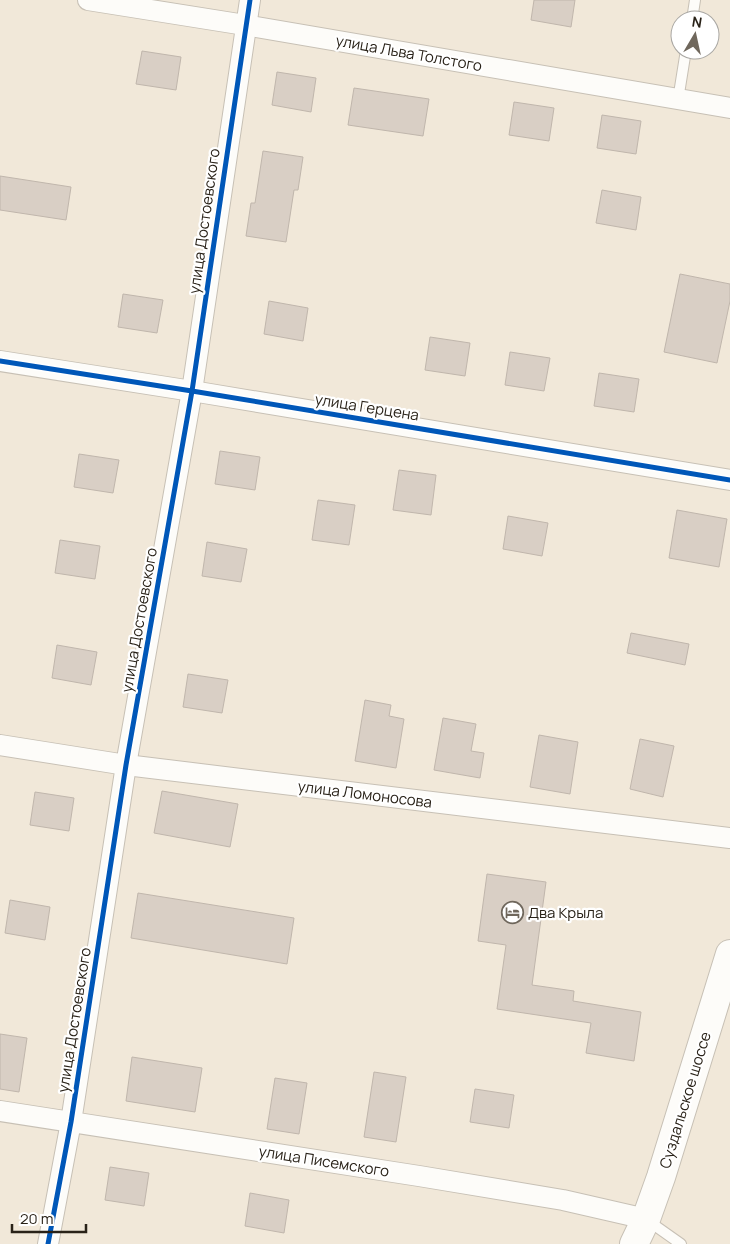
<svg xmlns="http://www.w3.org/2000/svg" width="730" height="1244" font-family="Manrope,sans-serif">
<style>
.building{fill:#d9cfc5;stroke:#c0b6ac}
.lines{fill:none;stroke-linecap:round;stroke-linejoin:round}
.lane-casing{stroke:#c7c0b5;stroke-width:12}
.street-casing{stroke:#c7c0b5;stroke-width:22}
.secondary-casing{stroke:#c7c0b5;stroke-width:30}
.lane{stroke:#fdfcf9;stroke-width:10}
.street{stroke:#fdfcf9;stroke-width:20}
.secondary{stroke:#fdfcf9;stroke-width:28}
.cycleway-casing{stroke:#fff;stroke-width:8}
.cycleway{stroke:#0057b8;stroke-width:5}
.labels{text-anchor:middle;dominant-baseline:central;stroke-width:4.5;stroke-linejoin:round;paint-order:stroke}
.street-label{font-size:15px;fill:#292218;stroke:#fff}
.poi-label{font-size:15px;fill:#292218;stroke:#fff;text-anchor:start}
</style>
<rect width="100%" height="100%" fill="#f1e8d9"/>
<g class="building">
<path d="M534,0h41l-4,27 -40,-7z"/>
<path d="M142,51l39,6 -5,33 -40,-6z"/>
<path d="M277,72l39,6 -5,34 -39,-7z"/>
<path d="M354,88l75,11 -6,37 -75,-11z"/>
<path d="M514,102l40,6 -5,33 -40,-6z"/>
<path d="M602,115l39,6 -5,33 -39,-6z"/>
<path d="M263,151l40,6 -5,33h-4l-8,52 -40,-6 5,-33h4z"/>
<path d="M0,176l71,11 -5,33 -66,-10z"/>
<path d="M602,190l39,7 -5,33 -40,-7z"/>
<path d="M680,274l50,10v17l-13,62 -53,-11z"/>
<path d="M123,294l40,6 -6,33 -39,-6z"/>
<path d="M269,301l39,7 -5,33 -39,-7z"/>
<path d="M430,337l40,6 -5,33 -40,-6z"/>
<path d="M510,352l40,6 -6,33 -39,-6z"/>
<path d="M599,373l40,6 -5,33 -40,-6z"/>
<path d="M220,451l40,6 -5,33 -40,-6z"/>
<path d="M79,454l40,6 -6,33 -39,-6z"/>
<path d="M399,470l37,5 -5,40 -38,-5z"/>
<path d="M318,500l37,5 -6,40 -37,-5z"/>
<path d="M677,510l50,9 -8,48 -50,-9z"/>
<path d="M508,516l40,7 -6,33 -39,-7z"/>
<path d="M60,540l40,6 -5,33 -40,-6z"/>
<path d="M207,542l40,7 -6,33 -39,-6z"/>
<path d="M631,633l58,11 -4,21 -58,-12z"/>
<path d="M57,645l40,7 -6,33 -39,-7z"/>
<path d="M188,674l40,6 -6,33 -39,-6z"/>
<path d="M365,700l26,5 -2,11 15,3 -8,49 -41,-7z"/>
<path d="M443,718l33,6 -5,27 13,2 -4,25 -46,-8z"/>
<path d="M539,735l39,7 -8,52 -40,-7z"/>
<path d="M640,739l34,7 -11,51 -33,-8z"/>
<path d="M162,791l76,13 -8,43 -76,-14z"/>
<path d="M35,792l39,6 -5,33 -39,-6z"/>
<path d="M487,874l59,8 -14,103 42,6 -1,10 68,11 -7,49 -48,-8 5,-30 -94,-14 9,-64 -28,-4z"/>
<path d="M138,893l156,25 -7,46 -156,-26z"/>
<path d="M10,900l40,7 -5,33 -40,-7z"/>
<path d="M0,1034l27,4 -8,54 -19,-3z"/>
<path d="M132,1057l70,11 -7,44 -69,-11z"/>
<path d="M374,1072l32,5 -10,65 -32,-5z"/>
<path d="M275,1078l32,5 -8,51 -32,-5z"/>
<path d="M475,1089l39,6 -5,33 -39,-6z"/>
<path d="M110,1167l39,6 -5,33 -39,-6z"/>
<path d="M250,1193l39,7 -5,33 -39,-7z"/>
</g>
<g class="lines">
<defs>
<g id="lane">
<path d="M692,20l3,-20"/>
<path d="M678,100l8,-50"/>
<path d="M647,1220l34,24"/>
</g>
<g id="street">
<path d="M88,0l157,25 485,83"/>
<path d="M0,361l192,30 538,89"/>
<path d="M0,745l126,20 604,73"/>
<path d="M0,1111l419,65 144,24 83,19"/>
<path d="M48,1244l23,-122 55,-357 66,-374 58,-391"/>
</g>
<path id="secondary" d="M634,1244l12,-25 15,-42 69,-223"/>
</defs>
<use href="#lane" class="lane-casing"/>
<use href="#street" class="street-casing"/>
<use href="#secondary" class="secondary-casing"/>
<use href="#lane" class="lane"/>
<use href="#street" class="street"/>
<use href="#secondary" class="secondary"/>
<defs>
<g id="cycleway">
<path d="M0,361l192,30 538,89"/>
<path d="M48,1244l23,-122 55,-357 66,-374 58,-391"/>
</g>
</defs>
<use href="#cycleway" class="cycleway-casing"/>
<use href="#cycleway" class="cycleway"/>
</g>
<defs>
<symbol id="hotel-ring" viewBox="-11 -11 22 22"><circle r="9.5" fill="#fff" stroke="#6f675c" stroke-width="1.5"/><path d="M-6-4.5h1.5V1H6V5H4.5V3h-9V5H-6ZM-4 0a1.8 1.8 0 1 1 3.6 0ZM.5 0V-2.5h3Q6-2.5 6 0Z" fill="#6f675c"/></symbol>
</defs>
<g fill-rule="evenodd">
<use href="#hotel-ring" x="500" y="900" width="25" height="25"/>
</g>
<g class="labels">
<g class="street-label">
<text transform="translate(409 53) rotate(10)">улица Льва Толстого</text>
<text transform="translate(204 221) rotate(-82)">улица Достоевского</text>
<text transform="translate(367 407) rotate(9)">улица Герцена</text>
<text transform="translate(139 620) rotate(-80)">улица Достоевского</text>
<text transform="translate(365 794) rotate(7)">улица Ломоносова</text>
<text transform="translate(74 1020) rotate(-81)">улица Достоевского</text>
<text transform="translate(685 1100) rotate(-73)">Суздальское шоссе</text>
<text transform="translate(324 1161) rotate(9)">улица Писемского</text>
</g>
<g class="poi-label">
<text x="528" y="912">Два Крыла</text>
</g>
</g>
<g transform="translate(695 35) rotate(9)"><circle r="24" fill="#ffffff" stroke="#a9a7a3"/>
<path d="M0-4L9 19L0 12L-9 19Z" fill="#6f675c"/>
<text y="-8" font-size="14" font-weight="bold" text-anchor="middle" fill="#292218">N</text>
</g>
<path d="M12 1224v8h74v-8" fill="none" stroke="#292218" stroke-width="2.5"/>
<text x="20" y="1224" font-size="15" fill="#292218" stroke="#ffffff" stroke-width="4" paint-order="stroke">20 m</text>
</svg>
